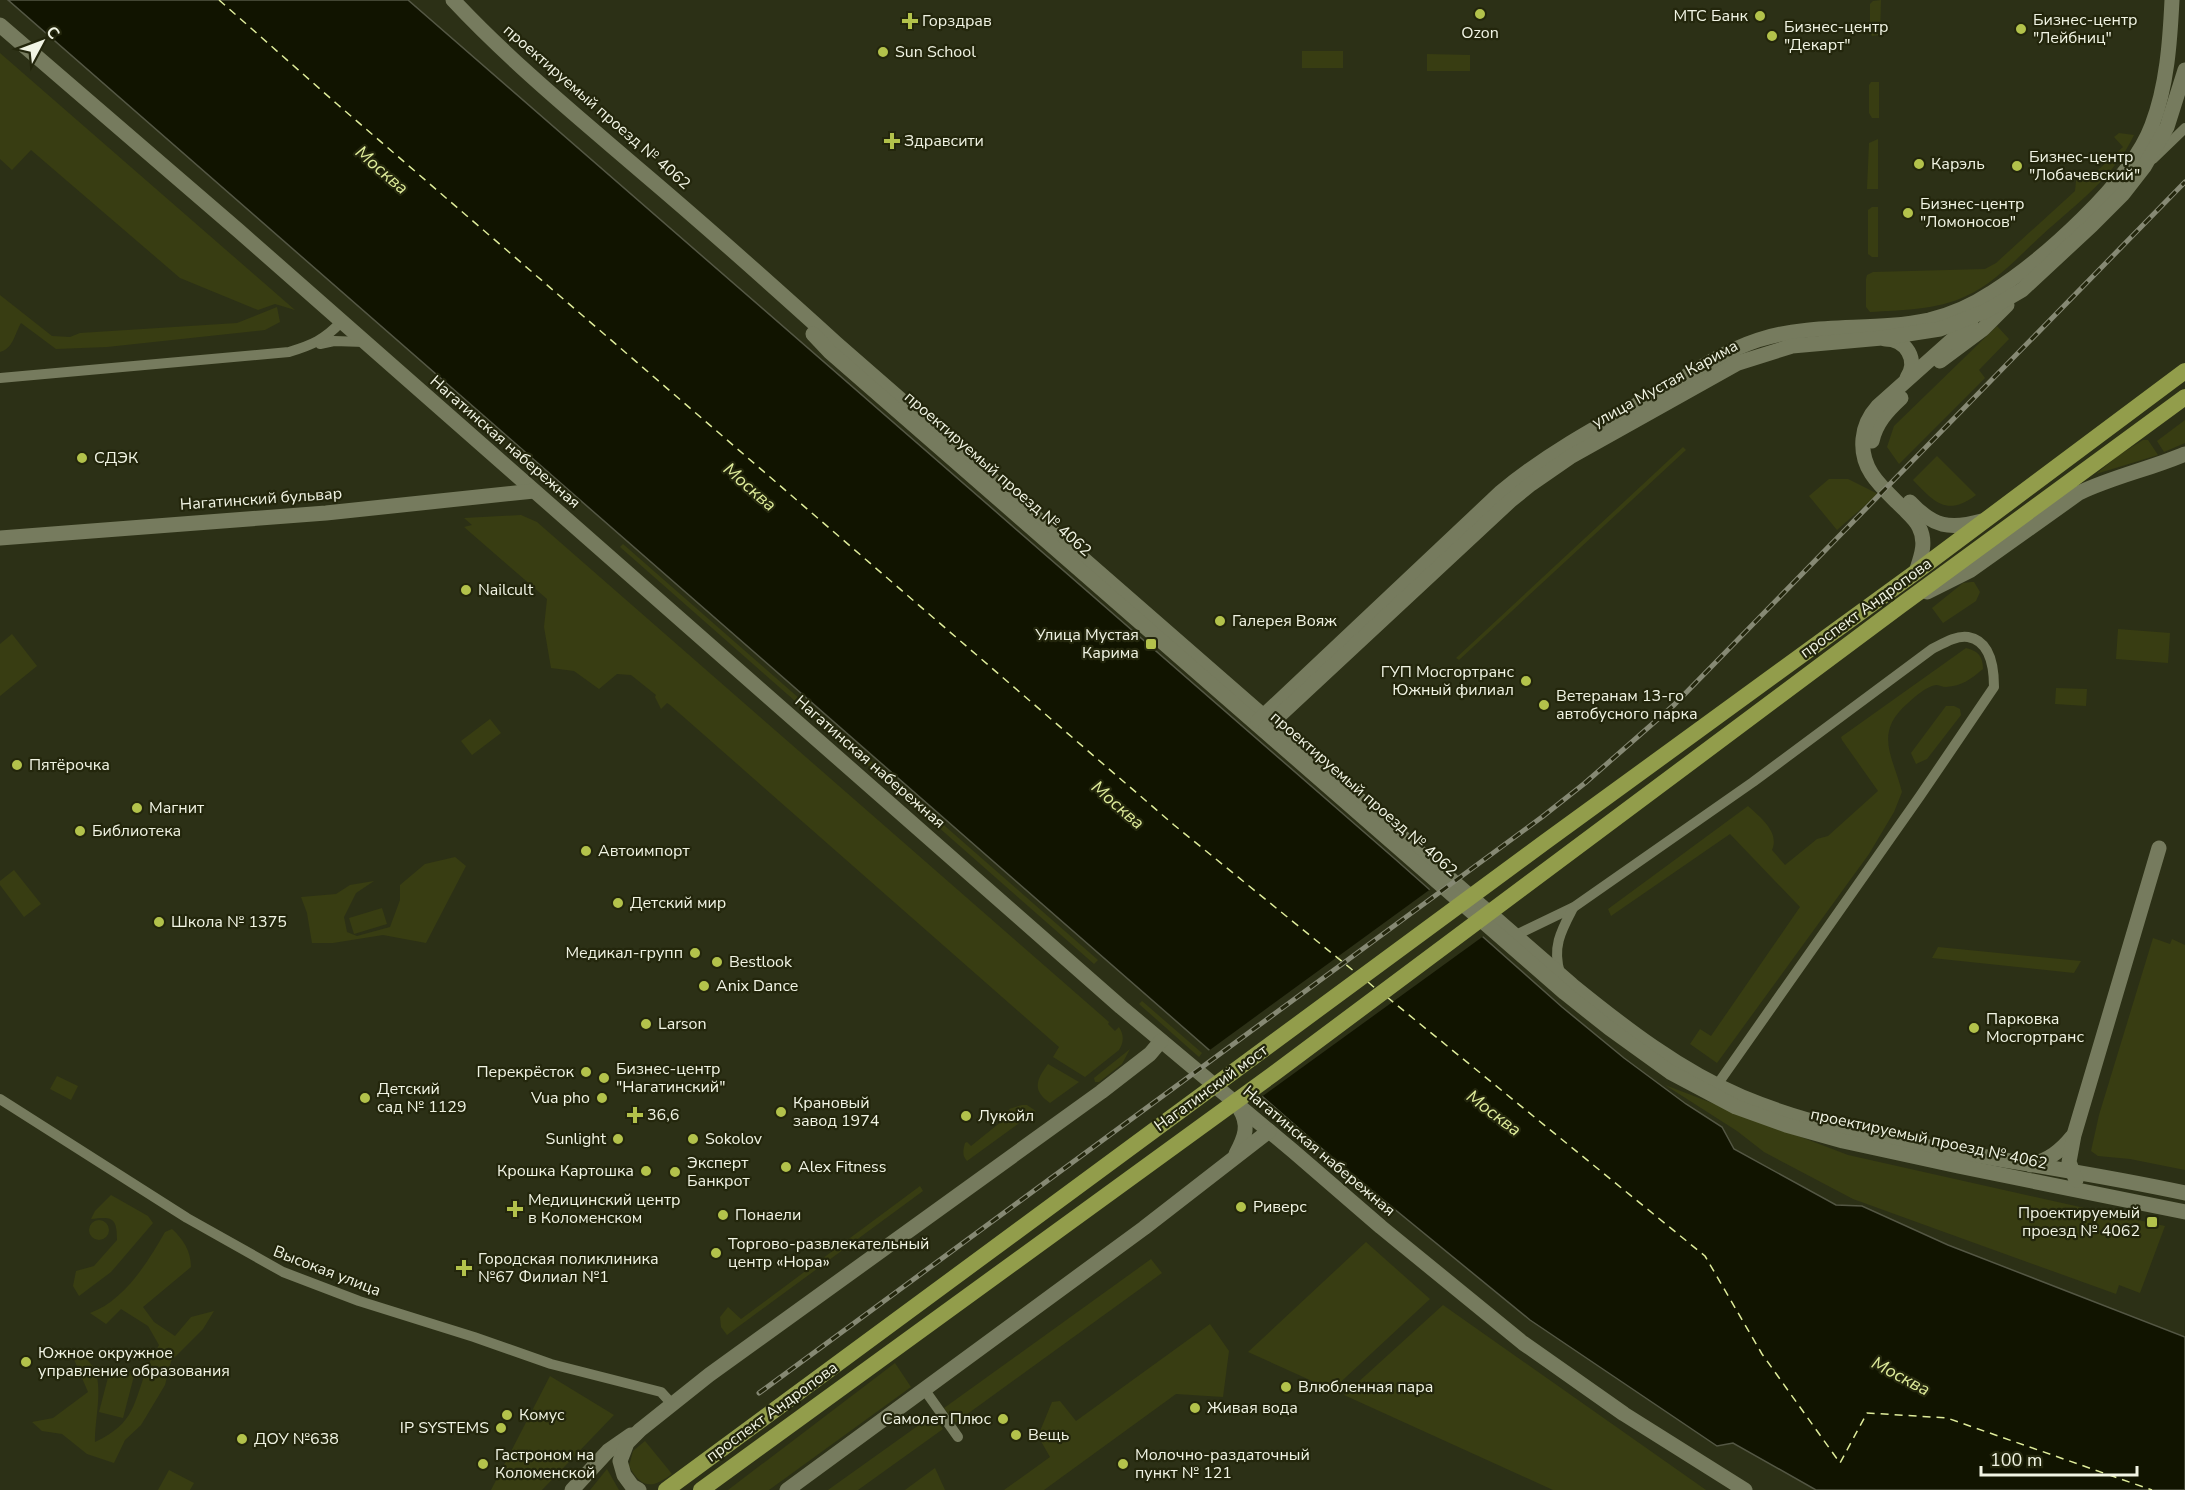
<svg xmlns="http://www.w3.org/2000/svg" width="2185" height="1490" font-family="'Nunito Sans',sans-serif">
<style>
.green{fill:#383d12}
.water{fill:#111400;stroke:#545744;stroke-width:1.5}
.pier{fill:#2c3016}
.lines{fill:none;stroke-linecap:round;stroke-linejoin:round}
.ferry{stroke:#dfec9a;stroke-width:1.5;stroke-dasharray:8 6;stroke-linecap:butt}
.street{stroke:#767b5e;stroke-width:10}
.secondary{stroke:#767b5e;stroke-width:15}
.primary{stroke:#929d4b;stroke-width:16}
.rail-casing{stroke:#868974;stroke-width:5}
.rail{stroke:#23260c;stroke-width:3;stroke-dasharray:9;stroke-linecap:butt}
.poi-dot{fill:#b3c24b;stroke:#23260c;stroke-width:2}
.labels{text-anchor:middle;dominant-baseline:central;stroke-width:4.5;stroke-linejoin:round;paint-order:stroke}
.poi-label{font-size:16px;fill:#f1f4e4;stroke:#23260c;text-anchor:start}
.street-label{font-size:16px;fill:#f1f4e4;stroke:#23260c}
.water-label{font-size:18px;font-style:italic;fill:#dfec9a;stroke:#23260c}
</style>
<rect width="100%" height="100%" fill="#2c3016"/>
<g class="green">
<path d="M1881,0l-1,35 -8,1 -2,-4v-28l3,-3z"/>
<rect x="1302" y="51" width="41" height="17"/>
<path d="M0,53l295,257 -20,-6 -17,6 -78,-32 -149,-128 -19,20 -12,-11z"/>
<path d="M1427,54l43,1v16h-43z"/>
<path d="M1871,82h8v36h-7l-3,-5v-28z"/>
<path d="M2119,133l15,2c-19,41 -60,71 -93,101 -24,22 -46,47 -75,60 -29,14 -65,14 -96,16l-4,-5v-28l1,-4 6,-3 112,-3 11,-6 79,-72 1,-10 5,-5 5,5 37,-34 -9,-10z"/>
<path d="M1878,139v50h-11l2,-46z"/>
<path d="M1872,207h6v50h-6l-4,-3v-44z"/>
<path d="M0,295l52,41 18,1 10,-4 157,-10 40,-16 3,15 -15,8 -158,17 -51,2 -35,-26c-6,10 -8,26 -21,29z"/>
<path d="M1997,326l12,13 -30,31 6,8 -86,86 -12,-17 7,-21z"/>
<path d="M2185,420v23l-21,9 -7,-11z"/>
<path d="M2143,440h5l10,15 -62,19 23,-19z"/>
<path d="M1683,447l3,3 -227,210 -3,-2z"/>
<path d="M1937,456l39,39c-29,22 -42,7 -63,-15z"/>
<path d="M1829,479h19l30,15 -41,36 -28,-34z"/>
<path d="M521,515l16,7 572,500 -1,2 7,7 4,-4c5,8 5,15 0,23l-34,27 -32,-20 6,-10 -389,-342 -3,-2 -6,6 -6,-12 1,-2 -25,-20 -14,-1 -18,15 -25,-18 -23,-3 -7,-41 3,-28 -83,-72 8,-2 -8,-7z"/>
<path d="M623,544l475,416 -4,4 -474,-417z"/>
<path d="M1971,582h3l6,10 -4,9 -33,22 -11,-15 31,-25z"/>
<path d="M2118,629l52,4 -2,30 -52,-4z"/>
<path d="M12,634l25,32 -37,30v-52z"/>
<path d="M1966,648c12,3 17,8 17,21 -12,10 -21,17 -37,18 -4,0 -7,-2 -10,-2 -11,2 -20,11 -28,18 -35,30 -15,53 -6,89l-8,20 -25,42 -152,209 -27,-19 10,-15 11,7 89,-129 -70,-73 -119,82 -3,-7 140,-103c12,11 32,26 24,44l13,15 32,-26 11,-3 50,-45 -36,-51 -1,-3z"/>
<path d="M2056,688l31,1 -1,17 -31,-2z"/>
<path d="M1946,706h8l6,3 1,6 -34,44 -11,5 -5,-11z"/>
<path d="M490,719l11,14 -29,22 -11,-14z"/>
<path d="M455,857l11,9 -40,77 -43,-8 -50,8h-21l-5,-30 -6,-16 35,-3 14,-9 24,-4 -18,12 -12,24 3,15 10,4 33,-9 10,-27v-15l25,-21z"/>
<path d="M14,870l27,34 -17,13 -24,-32v-4z"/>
<path d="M382,908l5,16 -33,10 -5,-16z"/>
<path d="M2153,938l17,6 2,-5 13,6v225l-55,-11 -32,-3 -7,-5 8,-36z"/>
<path d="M1938,947l143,14 -7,12 -142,-15z"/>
<path d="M1142,1001l60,52 -3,4 -60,-53z"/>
<path d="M1130,1049l-8,15 -23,18h-4l-1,-4z"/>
<path d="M1048,1064l31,18 -29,21c-19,-13 -13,-24 -2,-39z"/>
<path d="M57,1076l21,10 -7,14 -21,-11z"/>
<path d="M1665,1085l183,70 317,71 -25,67 -21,-8 -3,9 -263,-95 -89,-47 -27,-21z"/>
<path d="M1022,1105h5l9,6 -69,50c-5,-5 -4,-11 -2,-18l2,-1 4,4 41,-33 -3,-4z"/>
<path d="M920,1186l3,5 -196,144 -6,-8 -1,-10 8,-10 13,12z"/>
<path d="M111,1195l37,21 5,7 -42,49 -32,24 -6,-10 3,-15 18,-5 23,-26c0,-22 -4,-24 -26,-21l4,-8z"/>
<circle cx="99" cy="1230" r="10"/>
<path d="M172,1229c11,10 19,22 19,38l-48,40 11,15 21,14 16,-19 23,-6 -11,18 -32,32 -6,24 -24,40 -16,15 -11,23 -27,-9 -25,-20 -20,-3 -10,-9 21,-4 35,-26 -18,-42c7,4 16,7 20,13 16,16 4,57 5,79 41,-19 38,-39 53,-76 3,-8 8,-14 11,-21l-11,-19 -27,-17 -15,15 -16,-11c34,-12 58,-51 75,-81z"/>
<path d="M1366,1242l64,57 -98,91 -84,-38z"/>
<path d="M1151,1259l11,14 -207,150 -11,-15z"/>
<path d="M1443,1305l263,185h-153l-209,-95z"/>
<path d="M1210,1324l19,27 -6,46 -47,-3 -132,96h-40l46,-33 -12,-21 14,-34 8,-1 16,20z"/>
<path d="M895,1363l16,24 -142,103h-41z"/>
<path d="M111,1366l24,6 -12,46 -24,-6z"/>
<path d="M550,1376l64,39 -72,75h-51z"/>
<path d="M933,1415l10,14 -85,61h-30z"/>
<path d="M645,1441l27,33c-19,14 -30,16 -43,-8l4,-15z"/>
<path d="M935,1468l10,22h-40z"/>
<path d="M607,1469l12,21h-29z"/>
<path d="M169,1470l25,13 -4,7h-32z"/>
</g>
<path class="water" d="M8,0h400l987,859 167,148 62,51 62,46 36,23 12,22 102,56 26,1 86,39 237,92v153h-369l-83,-47 -16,3 -187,-126 -187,-153z"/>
<path class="pier" d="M1432,888l53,47 -225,163 -53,-46z"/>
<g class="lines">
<g class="ferry">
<path d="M219,0l118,104 837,721 181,147"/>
<path d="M1368,982l8,7"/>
<path d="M1387,997l318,259 57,98 78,109 27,-50 80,5 205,72"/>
</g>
<g class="street">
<path d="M2153,159l32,-31"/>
<path d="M320,344l14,-3 30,1"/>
<path d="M0,378l289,-26c23,-7 35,-12 52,-30"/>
<path d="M1516,935l58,-28 179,-125 179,-133c10,-5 24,-14 36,-12 23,4 26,31 26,50l-74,109 -203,289"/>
<path d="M1560,973c-8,-26 1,-42 13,-65"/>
<path d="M0,1099l187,119 96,54 76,29 115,36 77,27 110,28 11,12"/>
<path d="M924,1389l34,48"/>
</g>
<g class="secondary">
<path d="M453,0c58,62 125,117 189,172 66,56 131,114 195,172l735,641c53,43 107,85 170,112 62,26 127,39 193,51 83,15 167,27 250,45"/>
<path d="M0,25l239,206 882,776 172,144 88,76 142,116 101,71 121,76"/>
<path d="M813,334l17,18 735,641 44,35 61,44 66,35 50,18 57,16 115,25 227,46"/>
<path d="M1885,339c21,0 34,21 22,39"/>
<path d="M1940,361l43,-32 24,-24"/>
<path d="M1872,441c4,-18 15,-30 29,-43"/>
<path d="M1910,502c23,25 40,28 72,19"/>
<path d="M0,538l326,-25 208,-22"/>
<path d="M1916,572c5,-15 11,-30 3,-45 -3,-7 -10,-13 -15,-18 -21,-21 -44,-38 -41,-70 1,-13 6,-23 15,-33l93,-83"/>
<path d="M1927,592l44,-22 108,-77c33,-16 71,-24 106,-39"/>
<path d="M1258,721l243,-229c48,-40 103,-69 157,-99 32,-19 64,-41 100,-53 55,-18 115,-8 171,-20 21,-5 44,-15 62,-27 51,-32 140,-111 161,-168 15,-39 18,-84 20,-125"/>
<path d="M1266,728l244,-227 21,-17 39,-27 168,-94 54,-17 90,-8 58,-9 46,-18 36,-21 70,-65 31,-31 21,-27 23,-40 18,-57"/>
<path d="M1236,1154c9,-17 14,-29 3,-46"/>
<path d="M2031,1165c18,-6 29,-13 41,-28"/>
<path d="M2076,1180l-7,-18 5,-27 85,-287"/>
<path d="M572,1490l36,-39 23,-16"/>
<path d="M639,1490l-7,-4 -8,-11 -4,-14 7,-18 13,-13 69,-55 392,-283 49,-38 11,-13"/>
<path d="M787,1490l357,-262 125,-97"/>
</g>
<g class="primary">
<path d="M666,1490l879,-648 371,-270 269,-201"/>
<path d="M701,1490l571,-415 628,-469 285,-209"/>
</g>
<defs>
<path id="rail" d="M759,1393l783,-576 43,-34 89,-78 511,-523"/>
</defs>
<use href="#rail" class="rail-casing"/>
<use href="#rail" class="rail"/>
</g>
<g class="poi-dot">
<circle cx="1480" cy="14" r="6"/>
<circle cx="1760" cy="16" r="6"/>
<path d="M907 12h6v6h6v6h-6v6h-6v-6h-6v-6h6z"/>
<circle cx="2021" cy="29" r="6"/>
<circle cx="1772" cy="36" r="6"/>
<circle cx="883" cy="52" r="6"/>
<path d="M889 132h6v6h6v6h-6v6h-6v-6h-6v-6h6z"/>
<circle cx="1919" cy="164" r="6"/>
<circle cx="2017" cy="166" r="6"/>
<circle cx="1908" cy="213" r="6"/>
<circle cx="82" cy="458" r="6"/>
<circle cx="466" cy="590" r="6"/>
<circle cx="1220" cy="621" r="6"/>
<rect x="1145" y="638" width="12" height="12" rx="3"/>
<circle cx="1526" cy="681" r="6"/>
<circle cx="1544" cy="705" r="6"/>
<circle cx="17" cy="765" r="6"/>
<circle cx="137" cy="808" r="6"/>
<circle cx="80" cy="831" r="6"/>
<circle cx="586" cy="851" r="6"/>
<circle cx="618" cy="903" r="6"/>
<circle cx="159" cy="922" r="6"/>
<circle cx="695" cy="953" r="6"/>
<circle cx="717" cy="962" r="6"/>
<circle cx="704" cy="986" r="6"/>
<circle cx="646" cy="1024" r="6"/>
<circle cx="1974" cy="1028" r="6"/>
<circle cx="586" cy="1072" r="6"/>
<circle cx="604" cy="1078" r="6"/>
<circle cx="365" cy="1098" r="6"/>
<circle cx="602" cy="1098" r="6"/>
<circle cx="781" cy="1112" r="6"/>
<path d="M632 1106h6v6h6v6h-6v6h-6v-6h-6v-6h6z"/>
<circle cx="966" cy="1116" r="6"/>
<circle cx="618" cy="1139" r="6"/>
<circle cx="693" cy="1139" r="6"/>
<circle cx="786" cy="1167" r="6"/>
<circle cx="646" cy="1171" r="6"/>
<circle cx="675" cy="1172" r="6"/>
<circle cx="1241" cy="1207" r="6"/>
<path d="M512 1200h6v6h6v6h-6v6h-6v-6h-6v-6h6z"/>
<circle cx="723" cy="1215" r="6"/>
<rect x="2146" y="1216" width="12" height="12" rx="3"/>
<circle cx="716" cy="1253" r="6"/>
<path d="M461 1259h6v6h6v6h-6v6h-6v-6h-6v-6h6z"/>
<circle cx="26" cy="1362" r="6"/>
<circle cx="1286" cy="1387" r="6"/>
<circle cx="1195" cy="1408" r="6"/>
<circle cx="507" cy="1415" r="6"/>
<circle cx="1003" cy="1419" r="6"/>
<circle cx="501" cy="1428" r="6"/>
<circle cx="1016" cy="1435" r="6"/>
<circle cx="242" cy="1439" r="6"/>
<circle cx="483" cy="1464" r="6"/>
<circle cx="1123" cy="1464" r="6"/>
</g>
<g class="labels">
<g class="poi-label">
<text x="1748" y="16" text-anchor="end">МТС Банк</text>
<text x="2033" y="20">Бизнес-центр<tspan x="2033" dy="18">"Лейбниц"</tspan></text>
<text x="922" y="21">Горздрав</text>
<text x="1784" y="27">Бизнес-центр<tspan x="1784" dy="18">"Декарт"</tspan></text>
<text x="1480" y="33" text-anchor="middle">Ozon</text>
<text x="895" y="52">Sun School</text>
<text x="904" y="141">Здравсити</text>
<text x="2029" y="157">Бизнес-центр<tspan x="2029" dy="18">"Лобачевский"</tspan></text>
<text x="1931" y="164">Карэль</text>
<text x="1920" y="204">Бизнес-центр<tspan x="1920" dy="18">"Ломоносов"</tspan></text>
<text x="94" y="458">СДЭК</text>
<text x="478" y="590">Nailcult</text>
<text x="1232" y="621">Галерея Вояж</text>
<text x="1139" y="635" text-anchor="end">Улица Мустая<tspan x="1139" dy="18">Карима</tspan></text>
<text x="1514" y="672" text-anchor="end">ГУП Мосгортранс<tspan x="1514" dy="18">Южный филиал</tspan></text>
<text x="1556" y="696">Ветеранам 13-го<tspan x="1556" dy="18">автобусного парка</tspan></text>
<text x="29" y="765">Пятёрочка</text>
<text x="149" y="808">Магнит</text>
<text x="92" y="831">Библиотека</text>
<text x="598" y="851">Автоимпорт</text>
<text x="630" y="903">Детский мир</text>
<text x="171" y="922">Школа № 1375</text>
<text x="683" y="953" text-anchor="end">Медикал-групп</text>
<text x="729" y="962">Bestlook</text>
<text x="716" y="986">Anix Dance</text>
<text x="1986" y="1019">Парковка<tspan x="1986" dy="18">Мосгортранс</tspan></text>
<text x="658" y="1024">Larson</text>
<text x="616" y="1069">Бизнес-центр<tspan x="616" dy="18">"Нагатинский"</tspan></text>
<text x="574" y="1072" text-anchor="end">Перекрёсток</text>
<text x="377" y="1089">Детский<tspan x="377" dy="18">сад № 1129</tspan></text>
<text x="590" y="1098" text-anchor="end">Vua pho</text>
<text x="793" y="1103">Крановый<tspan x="793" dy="18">завод 1974</tspan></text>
<text x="647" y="1115">36,6</text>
<text x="978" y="1116">Лукойл</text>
<text x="606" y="1139" text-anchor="end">Sunlight</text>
<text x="705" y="1139">Sokolov</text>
<text x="687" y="1163">Эксперт<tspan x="687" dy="18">Банкрот</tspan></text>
<text x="798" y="1167">Alex Fitness</text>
<text x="634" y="1171" text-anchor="end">Крошка Картошка</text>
<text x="528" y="1200">Медицинский центр<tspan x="528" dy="18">в Коломенском</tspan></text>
<text x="1253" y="1207">Риверс</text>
<text x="2140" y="1213" text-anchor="end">Проектируемый<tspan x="2140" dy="18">проезд № 4062</tspan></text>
<text x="735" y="1215">Понаели</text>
<text x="728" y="1244">Торгово-развлекательный<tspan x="728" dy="18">центр «Нора»</tspan></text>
<text x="478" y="1259">Городская поликлиника<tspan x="478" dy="18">№67 Филиал №1</tspan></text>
<text x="38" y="1353">Южное окружное<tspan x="38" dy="18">управление образования</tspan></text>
<text x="1298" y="1387">Влюбленная пара</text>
<text x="1207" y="1408">Живая вода</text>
<text x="519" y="1415">Комус</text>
<text x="991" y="1419" text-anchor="end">Самолет Плюс</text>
<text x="489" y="1428" text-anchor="end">IP SYSTEMS</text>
<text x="1028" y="1435">Вещь</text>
<text x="254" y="1439">ДОУ №638</text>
<text x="495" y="1455">Гастроном на<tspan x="495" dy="18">Коломенской</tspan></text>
<text x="1135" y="1455">Молочно-раздаточный<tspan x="1135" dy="18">пункт № 121</tspan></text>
</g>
<g class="street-label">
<text transform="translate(597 107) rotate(41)">проектируемый проезд № 4062</text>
<text transform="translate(1665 384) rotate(-29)">улица Мустая Карима</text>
<text transform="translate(505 442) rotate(41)">Нагатинская набережная</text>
<text transform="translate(998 474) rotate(41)">проектируемый проезд № 4062</text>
<text transform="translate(261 499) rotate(-4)">Нагатинский бульвар</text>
<text transform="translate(1866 608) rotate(-36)">проспект Андропова</text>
<text transform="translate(870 762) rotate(41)">Нагатинская набережная</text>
<text transform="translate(1364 794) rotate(41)">проектируемый проезд № 4062</text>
<text transform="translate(1211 1088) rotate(-36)">Нагатинский мост</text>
<text transform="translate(1929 1139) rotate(12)">проектируемый проезд № 4062</text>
<text transform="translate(1319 1151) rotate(40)">Нагатинская набережная</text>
<text transform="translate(327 1271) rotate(21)">Высокая улица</text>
<text transform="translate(772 1412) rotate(-36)">проспект Андропова</text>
</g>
<g class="water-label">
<text transform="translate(382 170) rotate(41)">Москва</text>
<text transform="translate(750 487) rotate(41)">Москва</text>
<text transform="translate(1118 805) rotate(41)">Москва</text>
<text transform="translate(1494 1113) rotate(37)">Москва</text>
<text transform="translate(1901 1376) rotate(28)">Москва</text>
</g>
</g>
<g transform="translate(42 42) rotate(49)" stroke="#23260c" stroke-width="4.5" paint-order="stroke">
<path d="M0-4.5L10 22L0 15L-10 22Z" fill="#f1f4e4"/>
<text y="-9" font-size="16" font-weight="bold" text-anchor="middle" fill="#f1f4e4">С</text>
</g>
<path d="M1981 1466v9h156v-9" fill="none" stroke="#f1f4e4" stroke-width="3"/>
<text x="1990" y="1466" font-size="18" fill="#f1f4e4" stroke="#23260c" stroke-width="4.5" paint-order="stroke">100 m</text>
</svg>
